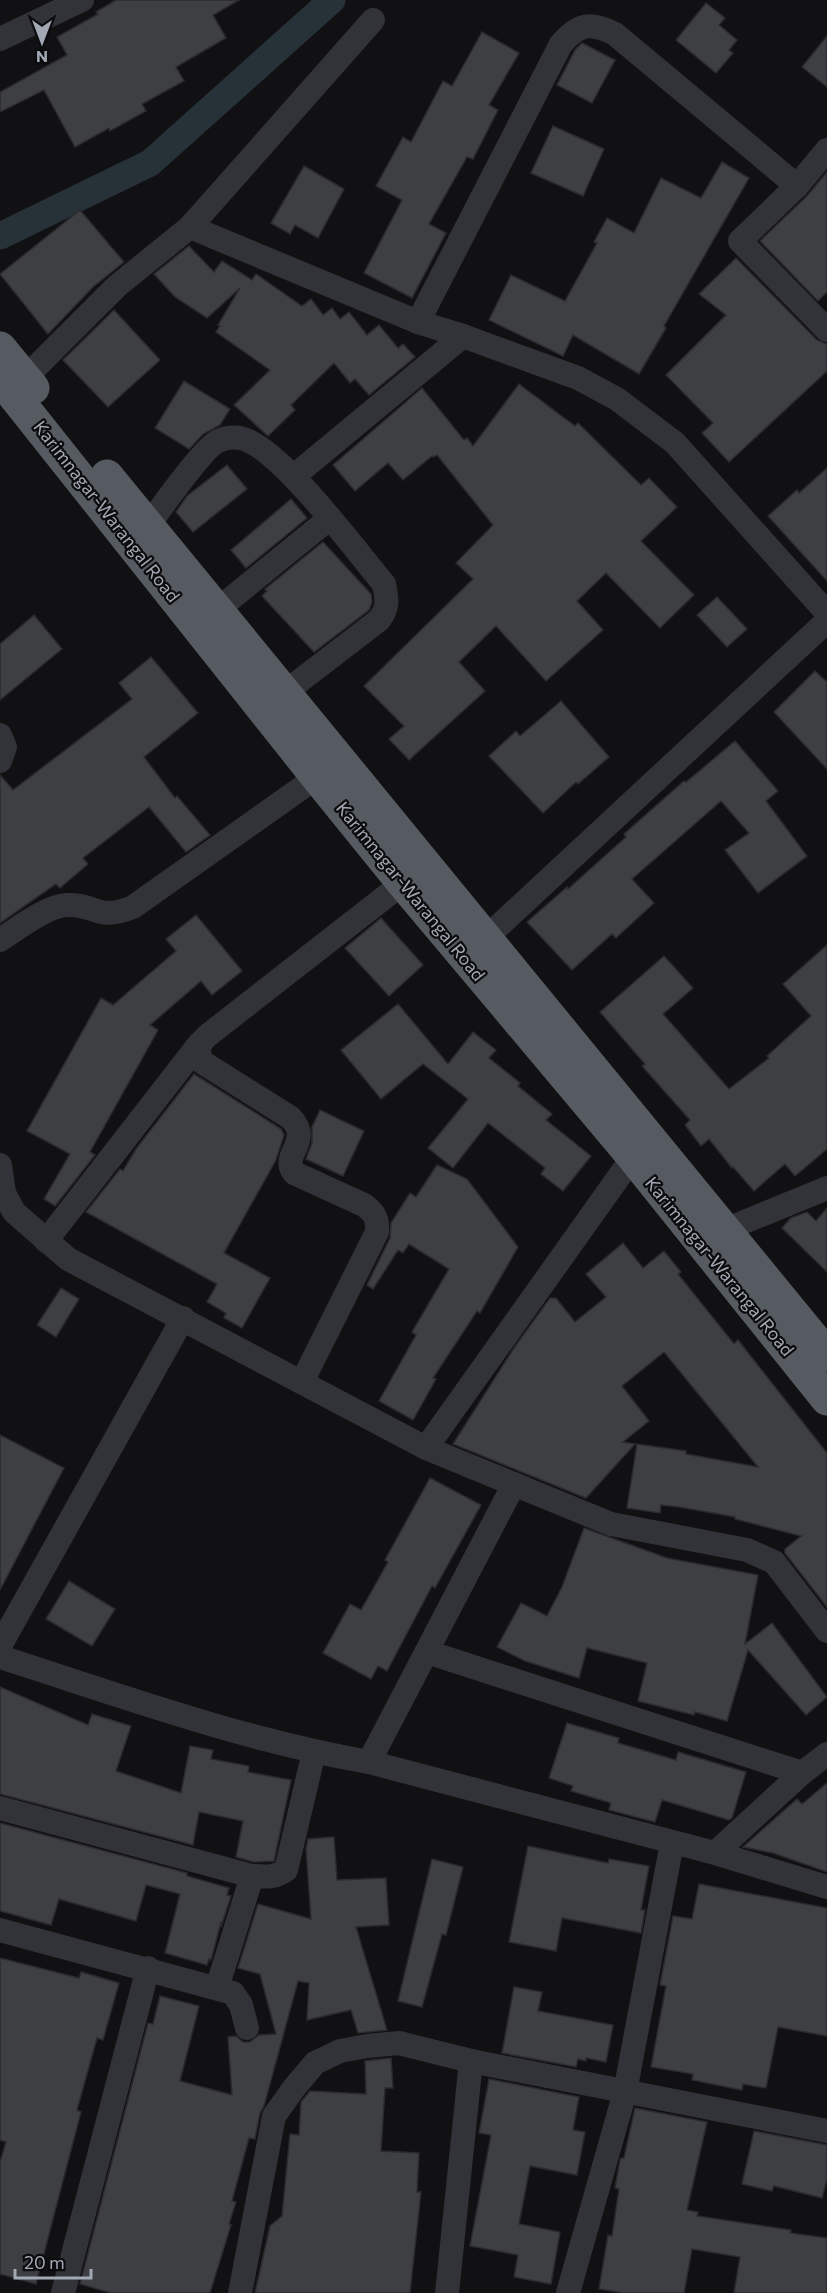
<svg xmlns="http://www.w3.org/2000/svg" width="827" height="2293" font-family="Commissioner,sans-serif">
<style>
.lines{fill:none;stroke-linecap:round;stroke-linejoin:round}
.canal{stroke:#273138;stroke-width:27}
.building{fill:#3d3f43;stroke:#2b2b2f;stroke-width:1.5}
.minor{stroke:#323338;stroke-width:24}
.trunk{stroke:#565a61;stroke-width:33}
.labels{text-anchor:middle;dominant-baseline:central;stroke-width:4.5;stroke-linejoin:round;paint-order:stroke}
.street-label{font-size:18px;fill:#a2a9b5;stroke:#0c0c0e}
</style>
<rect width="100%" height="100%" fill="#111113"/>
<g class="lines">
<path class="canal" d="M0,236l150,-73 182,-163"/>
</g>
<g class="building">
<path d="M116,0h123l-26,15 13,23 -50,29 8,14 -42,23 4,7 -36,20 -1,-3 -34,19 -31,-57 -44,22v-20l67,-37 -10,-18 41,-23 -2,-2z"/>
<path d="M706,3l19,15 -6,7 18,15 -8,10 4,3 -17,20 -40,-33z"/>
<path d="M482,32l37,21 -30,52 9,5 -25,49 -6,-2 -38,67 17,9 -34,65 -48,-25 38,-73 -26,-14 27,-49 8,5 32,-61 9,5z"/>
<path d="M827,36v51l-25,-20z"/>
<path d="M582,43l33,17 -23,43 -35,-18 18,-35z"/>
<path d="M553,126l51,23 -21,47 -52,-23z"/>
<path d="M722,162l27,16 -85,148 2,2 -27,46 -66,-39 -10,21 -74,-36 22,-45 54,26 32,-58 -3,-1 13,-24 27,15 27,-55 40,20z"/>
<path d="M304,166l40,23 -26,49 -23,-13 -5,9 -19,-11z"/>
<path d="M827,172v120l-9,9 -58,-60 47,-45z"/>
<path d="M80,210l44,52 -31,25 -45,47 -48,-60z"/>
<path d="M189,246l25,26 8,-11 30,19 4,-6 46,32 9,-7 12,16 9,-7 8,11 9,-7 18,23 12,-10 19,23 5,-4 12,13 -46,38 -14,-16 -5,4 -16,-20 -43,42 4,5 -27,26 -34,-31 36,-35 -54,-38 4,-6 -2,-1 22,-37 -33,30 -32,-21 -21,-23z"/>
<path d="M736,258l81,82 10,4v27l-98,91 -27,-29 11,-10 -47,-48 60,-60 -27,-21z"/>
<path d="M114,310l46,50 -52,47 -45,-47z"/>
<path d="M184,381l46,28 -10,16 -17,9 -14,15 -34,-21z"/>
<path d="M519,384l56,42 3,-3 63,62 8,-7 28,29 -36,34 53,54 -34,33 -54,-55 -29,28 26,29 -57,51 -50,-55 -37,36 26,29 -76,69 -20,-21 15,-13 -40,-40 109,-107 -17,-16 37,-38 -56,-70 -4,2 -1,-1 -29,24 -15,-17 -33,28 -22,-26 89,-77 42,52 3,-2 6,8z"/>
<path d="M227,465l20,24 -54,43 -17,-20 11,-16z"/>
<path d="M827,468v113l-59,-65 29,-26 2,3z"/>
<path d="M291,499l16,19 -61,50 -15,-18z"/>
<path d="M323,542l48,52 1,8 -3,8 -55,42 -52,-56 5,-5 -2,-2z"/>
<path d="M717,597l30,32 -20,18 -30,-32z"/>
<path d="M34,615l28,34 -62,51v-56z"/>
<path d="M151,657l47,56 -54,44 31,41 2,-2 33,39 -24,17 -37,-45 -66,51 5,6 -28,24 -4,-4 -56,39v-148l13,15 119,-91 -13,-16z"/>
<path d="M815,671l12,11v87l-53,-57z"/>
<path d="M561,701l48,56 -31,27 -2,-2 -33,31 -54,-57 27,-25 4,5z"/>
<path d="M735,741l43,50 -12,10 41,55 -49,37 -33,-43 24,-17 -28,-32 -89,78 22,24 -38,35 -4,-4 -40,36 -45,-48 40,-35 1,2 58,-52 -2,-3 60,-53 2,1z"/>
<path d="M196,915l46,56 -30,24 -11,-14 -51,44 8,5 -68,122 5,3 -40,51 -11,-7 26,-45 -43,-23 74,-133 12,7 63,-54 -10,-12z"/>
<path d="M381,918l42,47 -34,31 -44,-48z"/>
<path d="M827,945v204l-32,27 -10,-12 -31,27 -21,-24 -1,1 -23,-29 -8,7 -16,-21 5,-5 -48,-54 3,-2 -45,-52 64,-56 29,32 -30,26 66,75 40,-31 -2,-2 44,-40 -28,-32z"/>
<path d="M398,1004l50,60 25,-32 23,18 -7,8 31,25 -2,3 34,28 -6,6 45,36 -28,35 -22,-17 4,-6 -57,-45 -35,45 -25,-20 40,-49 -45,-35 -42,35 -40,-49z"/>
<path d="M194,1074l87,55 3,6 -8,25 -52,93 46,25 -28,50 -18,-10 2,-5 -19,-11 10,-18 -131,-72 34,-43 3,2 13,-22z"/>
<path d="M320,1110l44,21 -21,45 -37,-17 6,-16v-16z"/>
<path d="M437,1165l30,14 51,68 -38,66 -3,-2 -44,67 3,1 -23,41 -34,-19 37,-66 -4,-3 37,-63 -40,-25 -6,9 -5,-3 -25,39 -6,-4 23,-47 1,-15 19,-30 6,4z"/>
<path d="M827,1208v64l-45,-44 9,-10 16,-6 9,9z"/>
<path d="M623,1243l20,25 21,-17 17,21 -3,2 56,70 4,-4 89,113v154l-42,-54v-4l16,-13 -66,-17v-2l-56,-10 -18,-2 -1,8 -33,-5 10,-64 49,7v3l72,13 -94,-115 -42,34 27,35 -26,21 12,2 -49,54 -133,-54 61,-96 36,-50h6l19,24 31,-25 -20,-23z"/>
<path d="M61,1288l18,11 -23,38 -19,-12z"/>
<path d="M0,1435l64,33 -64,122z"/>
<path d="M430,1478l51,27 -46,83 -3,-2 -45,85 -9,-5 -7,13 -48,-26 27,-49 11,6 27,-48 -3,-2z"/>
<path d="M584,1528l83,30 91,17 -13,69 27,-21 55,74 -21,18 -58,-65 -21,71 -32,-9 -1,3 -56,-14 9,-38 -60,-15 -8,30 -54,-17 -28,-14 24,-44 26,13 15,-29z"/>
<path d="M69,1581l46,28 -23,37 -46,-27z"/>
<path d="M0,1687l88,38 4,-11 39,12 -15,45 65,22 9,-47 23,4 -2,9 38,7 -1,6 43,8 -17,81 -20,1 -18,-5 7,-36 -44,-9 -6,33 -193,-51z"/>
<path d="M567,1723l52,15 -1,5 58,17 2,-8 68,20 -14,46 -3,2 -67,-20 -7,22 -46,-12 2,-7 -40,-12 2,-5 -24,-8z"/>
<path d="M827,1783v89l-54,-19 -30,-6 54,-48 5,5z"/>
<path d="M0,1823l187,50v3l42,12 -2,7 4,1 -10,31v-5l-10,38 -2,-1 -2,6 -42,-12 15,-59 -34,-9 -10,36 -77,-22 -8,26 -51,-14z"/>
<path d="M334,1837l3,43 49,-2 3,47 -33,2 31,103 -29,3 -7,-23 -44,10 2,-37 -11,-2 -34,125 -4,7 -5,26 -6,-1 -17,63 4,1 -7,22 2,1 -21,68h-99l-31,-9 68,-261 5,1 7,-28 39,10 -19,75 52,14 -4,-58 8,-1 7,6h7l9,-7 17,-1 -16,-60 -22,-6 20,-64 53,15 -5,-70 2,-10z"/>
<path d="M528,1846l80,17 1,-4 40,7 -8,44h4l-4,23 -79,-15 -6,33 -47,-9z"/>
<path d="M432,1859l31,8 -17,68 -4,-1 -20,73 -24,-6z"/>
<path d="M699,1884l128,24v128l-49,-9 -12,61 -23,-4 -1,6 -50,-10 1,-6 -42,-7 15,-81 -6,-1 13,-69 19,3z"/>
<path d="M0,1958l79,20 2,-6 38,11 -16,57 -6,-2 -20,72 4,2 -45,172 -36,-10v-112l6,-20 -6,-2z"/>
<path d="M514,1987l28,5 -4,19 75,14 -7,37 -20,-4v3l-8,-2 -2,8 -74,-14z"/>
<path d="M391,2058l2,30h-8l-4,63 38,2 -2,39h4l-11,101h-155l15,-67 12,-10 8,-82 9,1 2,-33 9,-11 56,3 -1,-33z"/>
<path d="M489,2079l90,18 -6,33 12,2 -8,43 -47,-9 -11,58 41,8 -9,52 -37,-7 4,-22 -48,-9 21,-111 -12,-2z"/>
<path d="M635,2108l72,14 -20,88 11,2 -1,4 94,14 -1,3 37,5v55h-93l6,-36 -48,-8 -8,44h-60l-25,-4 9,-54 4,1 7,-47 -4,-1 5,-28 1,-2h3z"/>
<path d="M754,2131l73,14v34l-5,19 -48,-12 -2,5 -30,-7z"/>
</g>
<g class="lines">
<g class="minor">
<path d="M0,39l82,-39"/>
<path d="M827,150l-30,36 -57,55 87,89"/>
<path d="M190,227l228,95 45,14 115,42 39,21 58,44 152,170"/>
<path d="M418,322l143,-278c18,-21 30,-22 54,-10l182,152"/>
<path d="M11,386l14,-8 92,-92 73,-59 183,-207"/>
<path d="M294,476l169,-140"/>
<path d="M148,526c12,-17 56,-79 70,-85 7,-3 15,-4 22,-3 38,7 117,114 144,146 3,15 5,23 -5,36l-95,73"/>
<path d="M217,610l113,-92"/>
<path d="M0,735l5,12 -5,14"/>
<path d="M0,940c17,-11 47,-34 66,-35 30,-2 30,17 67,2l184,-130"/>
<path d="M475,948l352,-327"/>
<path d="M0,1165l4,28 10,19 54,47 358,189 185,76 136,26 27,12 53,69"/>
<path d="M710,1236l117,-48"/>
<path d="M46,1241l153,-197"/>
<path d="M302,1382l75,-150c1,-13 -2,-19 -13,-27l-70,-32c-14,-19 19,-31 -3,-55l-89,-56c-5,-12 -4,-17 5,-26l196,-153"/>
<path d="M426,1448l207,-291"/>
<path d="M0,1646l183,-328"/>
<path d="M427,1652l375,121"/>
<path d="M0,1657c122,39 243,83 369,105l346,91 112,34"/>
<path d="M369,1762l145,-278"/>
<path d="M0,1808l252,68c13,1 23,2 34,-6l28,-118"/>
<path d="M715,1853l87,-80 25,-19"/>
<path d="M0,1930l233,63 8,12 6,23"/>
<path d="M217,1988l35,-112"/>
<path d="M63,2293l85,-325"/>
<path d="M240,2293l34,-177 20,-28 21,-25 25,-12 27,-5 32,-3 72,18 356,70"/>
<path d="M447,2293l24,-232"/>
<path d="M568,2293l57,-201 47,-249"/>
</g>
<g class="trunk">
<path d="M0,348l33,40"/>
<path d="M0,378l317,399 86,106 230,274 194,242"/>
<path d="M107,476l720,879"/>
</g>
</g>
<g class="labels">
<g class="street-label">
<text transform="translate(107 511) rotate(52)">Karimnagar-Warangal Road</text>
<text transform="translate(411 891) rotate(51)">Karimnagar-Warangal Road</text>
<text transform="translate(720 1266) rotate(51)">Karimnagar-Warangal Road</text>
</g>
</g>
<g transform="translate(42 42) rotate(180)" stroke="#0c0c0e" stroke-width="4.5" paint-order="stroke">
<path d="M0-4.5L10 22L0 15L-10 22Z" fill="#a2a9b5"/>
<text y="-9" font-size="16" font-weight="bold" text-anchor="middle" fill="#a2a9b5">N</text>
</g>
<path d="M15 2269v9h76v-9" fill="none" stroke="#a2a9b5" stroke-width="3"/>
<text x="24" y="2269" font-size="18" fill="#a2a9b5" stroke="#0c0c0e" stroke-width="4.5" paint-order="stroke">20 m</text>
</svg>
